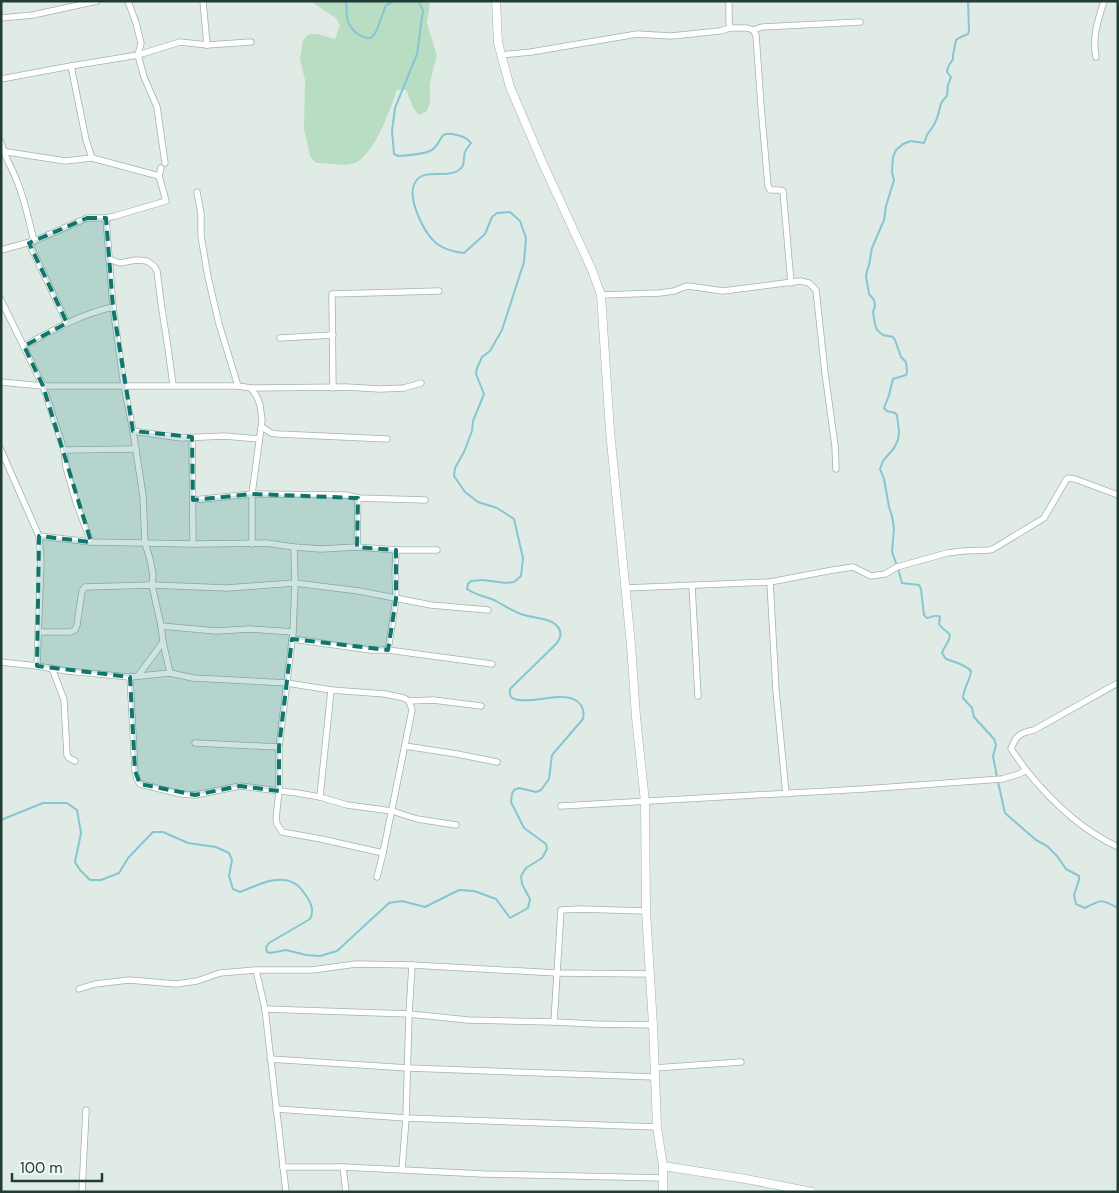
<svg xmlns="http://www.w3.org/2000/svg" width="1119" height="1193" font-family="'DM Sans',sans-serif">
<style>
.green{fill:#b8ddc2}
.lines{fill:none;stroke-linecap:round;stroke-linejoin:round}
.stream{stroke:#86c6d2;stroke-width:2}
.minor-casing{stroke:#a3b3ad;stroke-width:7}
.tertiary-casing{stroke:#a3b3ad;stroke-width:9}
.minor{stroke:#fff;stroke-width:5.5}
.tertiary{stroke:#fff;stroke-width:8}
.marked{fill:#0f766e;fill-opacity:0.2;stroke:#0f766e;stroke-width:4;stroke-dasharray:10 6;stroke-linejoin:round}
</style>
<rect width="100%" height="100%" fill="#e0ebe6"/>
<path class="green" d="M315,1h115v1l-3,21 10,33 -3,9 -4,19v19l-3,8 -8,4 -6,-8 -7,-17h-9c-7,19 -24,71 -46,74 -9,2 -26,-1 -35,-1l-6,-7 -6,-27 1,-49 -5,-21 3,-19 6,-6h9l17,5 5,-13 -4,-8 -23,-15z"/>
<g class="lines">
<g class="stream">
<path d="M346,1c1,7 0,16 2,21 4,9 14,17 23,16l5,-6 10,-27 9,-4"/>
<path d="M896,563l-4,-11 2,-24 -2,-12 -3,-9 -5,-28 -4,-10 3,-8 11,-13 4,-8 1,-8 -2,-17 -2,-2 -8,-2 -3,-3 5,-13 4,-16 13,-4 1,-3 -1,-10 -5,-5 -6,-17 -2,-3 -10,-2 -6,-5 -2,-6 -2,-12 2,-6 -1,-6 -5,-6 -3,-17 1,-6 2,-6 3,-17 12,-28 2,-14 8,-26 -2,-8 1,-15 3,-7 7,-6 8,-3 13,2c1,-3 2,-5 3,-8 4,-6 8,-10 10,-17 4,-10 1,-14 10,-22l1,-11 3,-8 -4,-5 1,-5 5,-8v-4l3,-15 3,-2 9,-4 1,-3 -1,-30"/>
<path d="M898,569l4,14 17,2 2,4 3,26 3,3c5,-1 10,-4 13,-1l-1,7c4,6 7,6 11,11 -1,10 -6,10 -8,18l4,6c8,3 19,5 25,12 -1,10 -8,18 -8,27l9,10 2,9 20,22 2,6 -3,11 4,21"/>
<path d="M998,782l7,31 31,27 11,6 10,10 9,13 13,7v4l-5,15 2,9 9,4c17,-9 16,-9 33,0"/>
<path d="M1,820l42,-17h24l10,7 4,23 -6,29 5,8 10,10h11l18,-7 9,-15 25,-26h10l25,11 28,4 13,6 3,7 -3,16 4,13 7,3c16,-6 41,-20 57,-7 4,3 7,8 10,12 5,8 7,14 3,22l-41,24 -3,4 1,5 3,1 16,-3 20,5 14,1 17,-5 52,-48 13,-2 23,6 34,-17 15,1 22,8 14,19 18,-10 2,-9 -8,-15 -1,-8 5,-8 16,-10 5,-9 -1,-5 -22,-16 -13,-26 1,-8 2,-4 5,-2 17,4 5,-2 8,-11 3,-24 31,-36c1,-5 1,-10 -3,-15 -4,-5 -11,-7 -18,-7 -11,-1 -43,8 -51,0 -2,-3 -1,-4 -1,-8l46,-45c4,-5 7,-12 1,-18 -7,-8 -23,-8 -33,-11 -10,-3 -19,-9 -28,-14 -10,-5 -19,-5 -29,-12l1,-5 3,-3 12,-1 23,3 8,-1 7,-6 2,-18 -9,-39 -17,-11 -19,-6 -13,-10 -11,-16 1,-8 9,-16 8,-21 1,-10 11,-27 -8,-20 1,-6 5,-11 8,-6 12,-21 22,-68 2,-24 -6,-17 -10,-9 -13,1 -5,4 -7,17 -21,19c-9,-1 -21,-4 -28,-10 -12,-10 -31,-47 -20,-62 9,-14 35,0 46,-14 3,-4 1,-10 3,-15 1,-3 4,-6 6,-9 -4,-5 -7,-6 -14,-8 -21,-6 -13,9 -27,16 -9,4 -22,4 -32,5l-4,-2 -2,-23 3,-23 22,-54 6,-44 -5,-9"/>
</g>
<defs>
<g id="minor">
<path d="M128,1l8,22 5,20 -3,12 6,22 13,30 8,56"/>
<path d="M203,1l4,44"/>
<path d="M729,1v20l1,7h17l6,2 3,5 5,71 7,80 2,4h9l4,1 8,92"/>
<path d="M1,18l32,-3 64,-14"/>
<path d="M753,30l9,-3 98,-5"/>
<path d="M501,55l30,-3 106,-18 34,2 49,-5 10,-3"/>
<path d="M1096,57c-4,-20 2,-37 8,-56"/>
<path d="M71,66l15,74 6,18"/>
<path d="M1,79l70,-13 67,-11 42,-13 27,3 44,-3"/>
<path d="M1,142c3,14 11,26 16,39 8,20 12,40 17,60"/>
<path d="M1,151l64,10 27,-3 67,18"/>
<path d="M197,192l4,22v22l7,41 11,47 19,62"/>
<path d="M106,218l7,89 11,79 9,45 10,65 2,47 5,16 3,16 -1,10 9,41 2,16 7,31"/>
<path d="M29,243l38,80"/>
<path d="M1,250l33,-9 53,-23h19l9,-2 51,-15 -7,-25 2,-8"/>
<path d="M109,259l11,4 16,-3 11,1 7,5 3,5 4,32 7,45 5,37"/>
<path d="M601,295l59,-2 14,-2 10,-4 4,-1 35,5 77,-10 9,2 7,7 9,83 10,73 1,23"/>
<path d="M1,300l42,86 21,64 2,17 10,35 15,40"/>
<path d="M280,338l53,-3"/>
<path d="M24,346c29,-16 57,-32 89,-39"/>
<path d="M1,382l42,4h195l13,2 95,-1 34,2 24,-1 17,-5"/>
<path d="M251,388l6,9 3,8 2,15 -10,74v50"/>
<path d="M333,388l-1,-94 107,-3"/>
<path d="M262,427l9,6 7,1 109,5"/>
<path d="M133,431l48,7 43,-2 35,3"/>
<path d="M192,437l1,107"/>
<path d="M1,450l14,32 24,54 2,24 -4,106"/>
<path d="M64,450l72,-1"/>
<path d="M193,500l59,-6 94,1 12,3 67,2"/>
<path d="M39,536l52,6 102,2 73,-1 28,4 27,2 36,-2 39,3h41"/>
<path d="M294,547l1,36 -2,49 -14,115v44l-3,27 1,6 5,8 39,7 62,14 29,-143 -3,-9"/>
<path d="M357,547l1,-49"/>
<path d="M770,582l6,108 10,104"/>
<path d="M692,586l6,110"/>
<path d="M625,588l145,-6 63,-12 20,-3 18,9 14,-2 12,-7 50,-14 16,-2 26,-1 4,-1 51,-31 22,-38 2,-2 7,1 43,16"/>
<path d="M161,626l55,5 34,-2 43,3"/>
<path d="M38,632h32l5,-2 2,-5 5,-34 3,-4 67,-2 75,3 68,-5 64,8 72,14 57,5"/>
<path d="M292,639l79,11h17l104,14"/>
<path d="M388,650l8,-51 -1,-26 1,-23"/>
<path d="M1,662l36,4 30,5 63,6 40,-4 23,5 94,5 44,7 54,4 19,4 5,3 24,-1 48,6"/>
<path d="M52,668l12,32 3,55 2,3 6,3"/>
<path d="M138,676l25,-34"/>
<path d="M130,677l5,94 2,8 3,5 41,10 14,1 45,-9 57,7 23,4 27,8 45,6 25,8 39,6"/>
<path d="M195,743l84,4"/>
<path d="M405,746l52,8 40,8"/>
<path d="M1026,770c25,31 55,60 92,77"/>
<path d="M320,797l11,-107"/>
<path d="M561,806l303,-17 138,-10 17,-5 7,-4 -15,-21c5,-14 9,-16 23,-19l84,-47"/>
<path d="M377,877l6,-24"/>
<path d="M256,970l9,39 21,183"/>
<path d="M79,989l16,-5 34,-4 47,4 21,-3 23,-8 36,-3h56l44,-6 56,1 145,8 93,1"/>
<path d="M265,1009l144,5 59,6 86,2 40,2 59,1"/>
<path d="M554,1022l7,-112 18,-1 67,2"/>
<path d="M270,1059l138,9 247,9"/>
<path d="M654,1068l87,-6"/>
<path d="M276,1109l130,9 251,9"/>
<path d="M283,1167h60l140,7 180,4"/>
<path d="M343,1167l3,25"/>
<path d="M402,1169l4,-51 3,-104 3,-49"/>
<path d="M82,1192l4,-82"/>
</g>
<g id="tertiary">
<path d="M496,1l2,42 12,44 33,77 49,106 9,25 9,136 21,214 5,72 9,85 1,109 7,114 4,102 6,39v26"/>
<path d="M663,1166l83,13 66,13"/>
</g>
</defs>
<use href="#minor" class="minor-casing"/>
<use href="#tertiary" class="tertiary-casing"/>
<use href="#minor" class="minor"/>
<use href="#tertiary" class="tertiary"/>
</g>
<path class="marked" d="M87,218h19l7,89 20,124 59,6 1,63 59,-6 106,4 -1,49 39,3v49l-8,51 -96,-11 -13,108v44l-39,-5 -45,9 -55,-11 -5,-13 -5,-94 -93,-11 2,-130 52,6 -48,-156 -19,-40 43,-23 -38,-80z"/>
<rect width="1119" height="1193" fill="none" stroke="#203c35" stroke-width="5"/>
<path d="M12 1173v8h90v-8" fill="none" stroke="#203c35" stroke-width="2.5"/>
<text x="20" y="1173" font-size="15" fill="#203c35" stroke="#f0f8f4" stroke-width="4" paint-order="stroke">100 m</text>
</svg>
